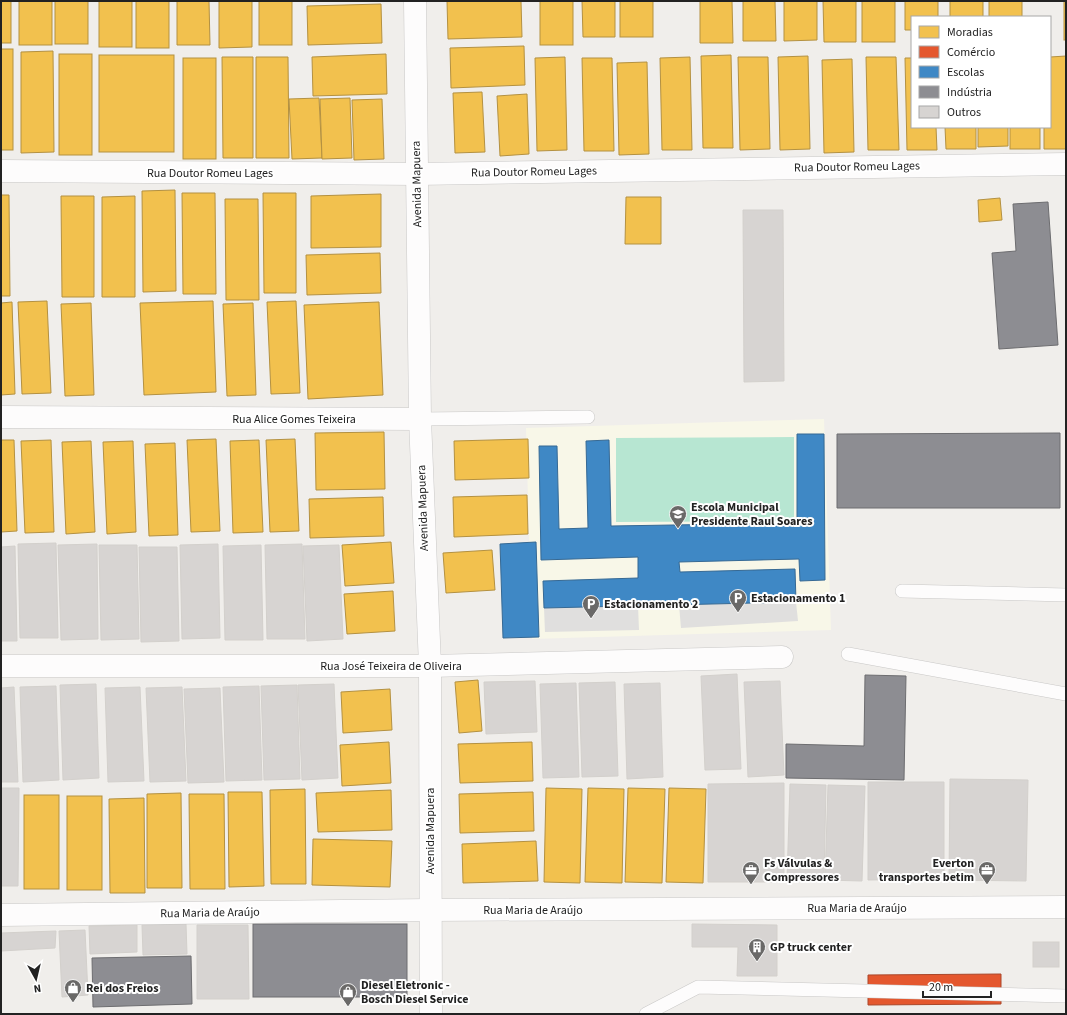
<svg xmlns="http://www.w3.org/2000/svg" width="1067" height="1015" font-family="'Source Sans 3',sans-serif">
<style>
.education{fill:#f8f7e8}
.pitch{fill:#b7e6d2}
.parking{fill:#e0dfde}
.homes{fill:#f2c14e;stroke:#b49141}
.shops{fill:#e4572e;stroke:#aa472a}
.schools{fill:#3f88c5;stroke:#366994}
.industry{fill:#8d8d92;stroke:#6d6d70}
.building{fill:#d7d4d2;stroke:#d3d0cc}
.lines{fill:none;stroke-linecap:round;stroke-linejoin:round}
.service-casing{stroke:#c9c8c7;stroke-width:14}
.minor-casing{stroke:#c9c8c7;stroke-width:23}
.tertiary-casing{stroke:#c9c8c7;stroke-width:23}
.service{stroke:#fdfcfc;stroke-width:13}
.minor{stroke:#fdfcfc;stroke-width:22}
.tertiary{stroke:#fdfcfc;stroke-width:22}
.labels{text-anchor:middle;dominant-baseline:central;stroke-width:4;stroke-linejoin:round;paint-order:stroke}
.street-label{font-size:12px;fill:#222;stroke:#fff}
.poi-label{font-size:12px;font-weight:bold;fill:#222;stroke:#fff;text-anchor:start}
</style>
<rect width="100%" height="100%" fill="#f0eeeb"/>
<path class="education" d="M824,419l7,211 -299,9 -6,-211z"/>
<path class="pitch" d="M794,437v84l-178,1v-84z"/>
<g class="parking">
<path d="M796,602l2,19 -117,7 -2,-23z"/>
<path d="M638,606l1,24 -94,2 -1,-24z"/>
</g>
<g class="homes">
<rect x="1" y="1" width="10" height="42"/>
<rect x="19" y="1" width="33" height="44"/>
<rect x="55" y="1" width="33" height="43"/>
<rect x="99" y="1" width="33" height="46"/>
<rect x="136" y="1" width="33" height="47"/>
<path d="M177,1h32l1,44h-33z"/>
<path d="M219,1h33v46l-33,1z"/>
<rect x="259" y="1" width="33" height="44"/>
<path d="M447,1h74l1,36 -74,2z"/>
<rect x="540" y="1" width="33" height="44"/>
<path d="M582,1h33v36h-32z"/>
<rect x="620" y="1" width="33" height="36"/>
<path d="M700,1h32l1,42h-33z"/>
<path d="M743,1h32l1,40h-33z"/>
<path d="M784,1h33v39l-33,1z"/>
<path d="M823,1h33v41h-32z"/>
<rect x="862" y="1" width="33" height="41"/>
<path d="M905,1h33v16h-26v13h-7z"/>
<rect x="950" y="1" width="33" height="16"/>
<rect x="989" y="1" width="33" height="16"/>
<rect x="1064" y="1" width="2" height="39"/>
<path d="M381,4l1,39 -74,2 -1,-39z"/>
<path d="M524,46l1,39 -74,3 -1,-40z"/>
<rect x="1" y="49" width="12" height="101"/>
<path d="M53,51l1,101 -33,1v-101z"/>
<rect x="59" y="54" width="33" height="101"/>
<path d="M386,54l1,40 -74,2 -1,-39z"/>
<rect x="99" y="55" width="75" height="97"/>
<path d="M731,55l2,93h-30l-2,-92z"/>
<path d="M808,56l2,93 -30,1 -2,-93z"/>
<path d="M1066,56v93h-22v-22h6v-70z"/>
<path d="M222,57h31v101h-30z"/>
<path d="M256,57h32l1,101h-33z"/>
<path d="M565,57l2,93 -30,1 -2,-93z"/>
<path d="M690,57l2,93h-30l-2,-92z"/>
<path d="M738,57h30l2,92 -30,1z"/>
<path d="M866,57h30l3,93h-31z"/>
<rect x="183" y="58" width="33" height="101"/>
<path d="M582,58h30l2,93h-30z"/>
<path d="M905,58h7v69h24l1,23h-30z"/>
<path d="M852,59l2,93 -30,1 -2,-93z"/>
<path d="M647,62l2,92 -30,1 -2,-92z"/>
<path d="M482,92l3,60 -30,1 -2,-60z"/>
<path d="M527,94l2,60 -29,2 -3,-60z"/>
<path d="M319,98l3,60 -30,1 -3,-60z"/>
<path d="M350,98l2,60 -30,1 -2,-60z"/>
<path d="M382,99l2,60 -30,1 -2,-60z"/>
<path d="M945,127h31v22h-30z"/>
<path d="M978,127h30v19l-30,1z"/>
<rect x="1010" y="127" width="30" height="22"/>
<path d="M175,190l1,101 -33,1 -1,-101z"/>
<path d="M182,193h33l1,101h-33z"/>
<path d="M263,193h33v100h-32z"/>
<path d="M381,194v53l-70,1v-52z"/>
<path d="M1,195h8l1,101h-9z"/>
<path d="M61,196h33v101h-32z"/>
<path d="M135,196v101h-33v-100z"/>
<path d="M626,197h35v47h-36z"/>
<path d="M1000,198l2,22 -23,2 -1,-22z"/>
<path d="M225,199h33l1,101h-33z"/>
<path d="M380,253l1,40 -74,2 -1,-40z"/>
<path d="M47,301l4,92 -29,1 -4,-92z"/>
<path d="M213,301l3,91 -72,3 -4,-92z"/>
<path d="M296,301l4,92 -29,1 -4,-92z"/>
<path d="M12,302l3,92 -14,1v-92z"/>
<path d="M379,302l4,93 -75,4 -4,-94z"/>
<path d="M91,303l3,92 -29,1 -4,-92z"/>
<path d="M253,303l3,92 -29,1 -4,-92z"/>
<path d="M384,432l1,57 -69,1 -1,-57z"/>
<path d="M216,439l4,92 -29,1 -4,-92z"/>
<path d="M295,439l4,92 -29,1 -4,-92z"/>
<path d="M528,439l1,39 -74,2 -1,-39z"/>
<path d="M1,440h13l3,91 -16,1z"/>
<path d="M51,440l3,92 -29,1 -4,-92z"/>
<path d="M259,440l4,92 -30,1 -3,-92z"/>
<path d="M91,441l4,91 -29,2 -4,-92z"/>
<path d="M133,441l3,91 -29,2 -4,-92z"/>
<path d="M175,443l3,92 -29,1 -4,-92z"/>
<path d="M527,495l1,39 -74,3 -1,-40z"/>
<path d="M383,497l1,39 -74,2 -1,-39z"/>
<path d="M391,542l3,41 -49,3 -3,-41z"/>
<path d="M492,550l3,40 -49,3 -3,-40z"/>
<path d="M393,591l2,40 -48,3 -3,-40z"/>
<path d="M478,680l4,51 -23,2 -4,-51z"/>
<path d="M390,689l2,41 -49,3 -2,-41z"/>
<path d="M389,742l2,41 -49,3 -2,-41z"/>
<path d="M532,742l1,39 -73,2 -2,-39z"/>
<path d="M546,788l36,1 -2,94 -36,-1z"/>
<path d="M588,788l36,1 -2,94 -37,-1z"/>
<path d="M628,788l37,1 -3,94 -37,-1z"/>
<path d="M669,788l37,1 -3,94 -37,-1z"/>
<path d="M305,789l1,95h-35l-1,-94z"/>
<path d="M391,790l1,40 -74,2 -2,-39z"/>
<path d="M228,792h34l2,94 -35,1z"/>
<path d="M533,792l1,39 -74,2 -1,-39z"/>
<path d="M181,793l1,95h-35v-94z"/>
<path d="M189,794h35l1,95h-35z"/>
<rect x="24" y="795" width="35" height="94"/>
<rect x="67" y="796" width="35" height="94"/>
<path d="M144,798l1,95h-35l-1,-94z"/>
<path d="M313,839l79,2 -2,46 -78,-2z"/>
<path d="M536,841l2,40 -75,2 -1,-39z"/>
</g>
<path class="shops" d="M1001,974v30l-133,1v-30z"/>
<g class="schools">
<path d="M797,434h27l1,146 -25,1 -1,-22 -120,3 1,10 115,-3 1,33 -252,6 -1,-27 95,-3v-21l-97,3 -2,-114h18l2,83 29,-1 -2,-87 23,-1 2,86 186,-3z"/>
<path d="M536,542l3,95 -36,1 -3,-94z"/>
</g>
<g class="industry">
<path d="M1048,202l10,143 -59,4 -7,-96 24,-2 -3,-47z"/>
<path d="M1060,433v75h-223v-74z"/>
<path d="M865,675l41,1 -2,104 -118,-2v-34l78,2z"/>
<rect x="253" y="924" width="154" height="73"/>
<path d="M191,956l1,48 -99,3 -1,-49z"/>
</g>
<g class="building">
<path d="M743,210h40l1,171 -40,1z"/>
<path d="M56,543l2,95h-38l-2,-94z"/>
<path d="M97,544l1,95 -37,1 -3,-95z"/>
<path d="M218,544l2,94 -38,1 -2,-94z"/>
<path d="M302,544l3,95h-38l-2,-94z"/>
<path d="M99,545h38l2,94 -38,1z"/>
<path d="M261,545l2,95h-38l-2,-94z"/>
<path d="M339,545l4,94 -36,2 -4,-95z"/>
<path d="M15,546l2,95h-16v-94z"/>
<path d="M139,547h38l2,94 -38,1z"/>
<path d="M737,674l4,95 -36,1 -4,-94z"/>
<path d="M535,681l2,51 -51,2 -2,-52z"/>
<path d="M780,681l4,94 -36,2 -4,-95z"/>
<path d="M615,682l3,94 -36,1 -3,-94z"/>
<path d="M576,683l3,94 -36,1 -3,-94z"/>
<path d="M660,683l3,94 -36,2 -3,-95z"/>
<path d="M96,684l3,94 -36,2 -3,-95z"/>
<path d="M334,684l4,94 -36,2 -4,-95z"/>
<path d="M297,685l3,94 -36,1 -3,-94z"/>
<path d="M56,686l3,94 -36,2 -3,-95z"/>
<path d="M259,686l3,94 -36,1 -3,-94z"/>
<path d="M14,687l4,95h-17v-94z"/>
<path d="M140,687l4,94 -36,1 -3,-94z"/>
<path d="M182,687l4,94 -36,1 -4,-94z"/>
<path d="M220,688l4,94 -36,1 -4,-94z"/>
<path d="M950,779l78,1 -2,101 -77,-1z"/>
<path d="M868,782h76v97l-76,1z"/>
<path d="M784,783v99h-76v-98z"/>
<path d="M790,784l36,1 -2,95 -37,-1z"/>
<path d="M828,785l37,1 -3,95 -37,-1z"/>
<path d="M1,788h18l-1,98h-17z"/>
<path d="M186,924l1,30 -44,1 -1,-30z"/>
<path d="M692,924l85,1v51h-40l1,-29h-46z"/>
<path d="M137,925v27l-47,2 -1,-28z"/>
<path d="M197,925h51l1,74h-52z"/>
<path d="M85,930l3,65 -26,2 -3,-66z"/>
<path d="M56,931l-1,17 -54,3v-18z"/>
<rect x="1033" y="942" width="26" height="25"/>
</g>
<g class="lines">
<defs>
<g id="service">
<path d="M420,419l168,-2"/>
<path d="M902,591l164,4"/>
<path d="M848,654l218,40"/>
<path d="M646,1014l52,-27 368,9"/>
</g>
<g id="minor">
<path d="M415,1l5,418 10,247 1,348"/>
<path d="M1,171l416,3 649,-10"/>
<path d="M1,417l419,2"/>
<path d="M1,666h429l352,-9"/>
</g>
<path id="tertiary" d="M1,915l428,-5 637,-3"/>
</defs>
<use href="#service" class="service-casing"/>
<use href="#minor" class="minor-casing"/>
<use href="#tertiary" class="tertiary-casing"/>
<use href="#service" class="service"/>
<use href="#minor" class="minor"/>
<use href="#tertiary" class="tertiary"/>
</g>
<defs>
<symbol id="school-pin" viewBox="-11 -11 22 30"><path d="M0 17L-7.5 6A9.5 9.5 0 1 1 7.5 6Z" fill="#6a6968" stroke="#fff"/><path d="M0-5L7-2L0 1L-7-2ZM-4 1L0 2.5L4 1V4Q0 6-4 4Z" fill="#fff"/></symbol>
<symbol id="parking-pin" viewBox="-11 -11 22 30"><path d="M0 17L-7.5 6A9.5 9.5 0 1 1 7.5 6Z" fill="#6a6968" stroke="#fff"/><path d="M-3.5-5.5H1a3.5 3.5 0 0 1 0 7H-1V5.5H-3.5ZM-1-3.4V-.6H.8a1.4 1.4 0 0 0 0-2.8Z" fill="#fff"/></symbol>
<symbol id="office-pin" viewBox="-11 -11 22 30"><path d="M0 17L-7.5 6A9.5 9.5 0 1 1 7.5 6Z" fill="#6a6968" stroke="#fff"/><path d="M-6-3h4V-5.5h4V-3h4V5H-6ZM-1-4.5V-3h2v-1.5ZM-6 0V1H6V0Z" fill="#fff"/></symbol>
<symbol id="building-pin" viewBox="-11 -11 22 30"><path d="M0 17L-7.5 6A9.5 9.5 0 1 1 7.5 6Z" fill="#6a6968" stroke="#fff"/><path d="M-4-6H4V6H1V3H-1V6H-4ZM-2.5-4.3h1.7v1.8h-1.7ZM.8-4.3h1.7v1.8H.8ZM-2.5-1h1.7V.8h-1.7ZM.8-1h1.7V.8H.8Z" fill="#fff"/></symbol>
<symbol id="shop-pin" viewBox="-11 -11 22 30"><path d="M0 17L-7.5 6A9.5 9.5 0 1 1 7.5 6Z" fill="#6a6968" stroke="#fff"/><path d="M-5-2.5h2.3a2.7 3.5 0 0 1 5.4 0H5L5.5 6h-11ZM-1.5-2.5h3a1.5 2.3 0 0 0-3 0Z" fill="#fff"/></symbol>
</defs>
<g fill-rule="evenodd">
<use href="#school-pin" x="668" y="504" width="20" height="27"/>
<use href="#parking-pin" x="728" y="588" width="20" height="27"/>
<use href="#parking-pin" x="581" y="594" width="20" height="27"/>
<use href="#office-pin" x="741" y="860" width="20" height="27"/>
<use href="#office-pin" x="977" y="860" width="20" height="27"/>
<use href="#building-pin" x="747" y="937" width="20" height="27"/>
<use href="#shop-pin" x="63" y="978" width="20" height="27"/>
<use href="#shop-pin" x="338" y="982" width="20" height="27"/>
</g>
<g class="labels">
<g class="street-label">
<text transform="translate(857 167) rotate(-1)">Rua Doutor Romeu Lages</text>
<text transform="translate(534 172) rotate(-1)">Rua Doutor Romeu Lages</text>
<text x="210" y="173">Rua Doutor Romeu Lages</text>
<text transform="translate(417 184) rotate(-91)">Avenida Mapuera</text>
<text x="294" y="419">Rua Alice Gomes Teixeira</text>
<text transform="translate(423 508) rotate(-92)">Avenida Mapuera</text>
<text x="391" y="666">Rua José Teixeira de Oliveira</text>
<text transform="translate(430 831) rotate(-90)">Avenida Mapuera</text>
<text x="857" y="908">Rua Maria de Araújo</text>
<text x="533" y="910">Rua Maria de Araújo</text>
<text transform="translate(210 913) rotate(-1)">Rua Maria de Araújo</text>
</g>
<g class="poi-label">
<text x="691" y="507">Escola Municipal<tspan x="691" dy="14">Presidente Raul Soares</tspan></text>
<text x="751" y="598">Estacionamento 1</text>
<text x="604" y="604">Estacionamento 2</text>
<text x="764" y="863">Fs Válvulas &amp;<tspan x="764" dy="14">Compressores</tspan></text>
<text x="974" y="863" text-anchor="end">Everton<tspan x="974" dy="14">transportes betim</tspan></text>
<text x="770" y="947">GP truck center</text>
<text x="361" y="985">Diesel Eletronic -<tspan x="361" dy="14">Bosch Diesel Service</tspan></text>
<text x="86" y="988">Rei dos Freios</text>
</g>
</g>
<rect width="1067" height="1015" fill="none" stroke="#222222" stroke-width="4"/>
<rect x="911" y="16" width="140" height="112" fill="#ffffff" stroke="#a7a7a7"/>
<rect x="919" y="26" width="20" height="12" fill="#f2c14e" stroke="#a7a7a7"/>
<text x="947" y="36" font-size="12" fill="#222222">Moradias</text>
<rect x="919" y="46" width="20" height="12" fill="#e4572e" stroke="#a7a7a7"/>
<text x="947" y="56" font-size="12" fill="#222222">Comércio</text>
<rect x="919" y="66" width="20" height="12" fill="#3f88c5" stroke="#a7a7a7"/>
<text x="947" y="76" font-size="12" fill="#222222">Escolas</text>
<rect x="919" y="86" width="20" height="12" fill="#8d8d92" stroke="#a7a7a7"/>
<text x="947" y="96" font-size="12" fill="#222222">Indústria</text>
<rect x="919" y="106" width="20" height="12" fill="#d7d4d2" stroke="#a7a7a7"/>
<text x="947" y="116" font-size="12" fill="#222222">Outros</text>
<g transform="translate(36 979) rotate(172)" stroke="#ffffff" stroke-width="3" paint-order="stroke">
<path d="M0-3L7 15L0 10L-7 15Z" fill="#222222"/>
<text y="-6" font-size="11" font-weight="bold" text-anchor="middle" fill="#222222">N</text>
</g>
<path d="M923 991v6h68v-6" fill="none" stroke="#222222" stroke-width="2"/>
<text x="929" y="991" font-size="12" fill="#222222" stroke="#ffffff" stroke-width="3" paint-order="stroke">20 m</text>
</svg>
